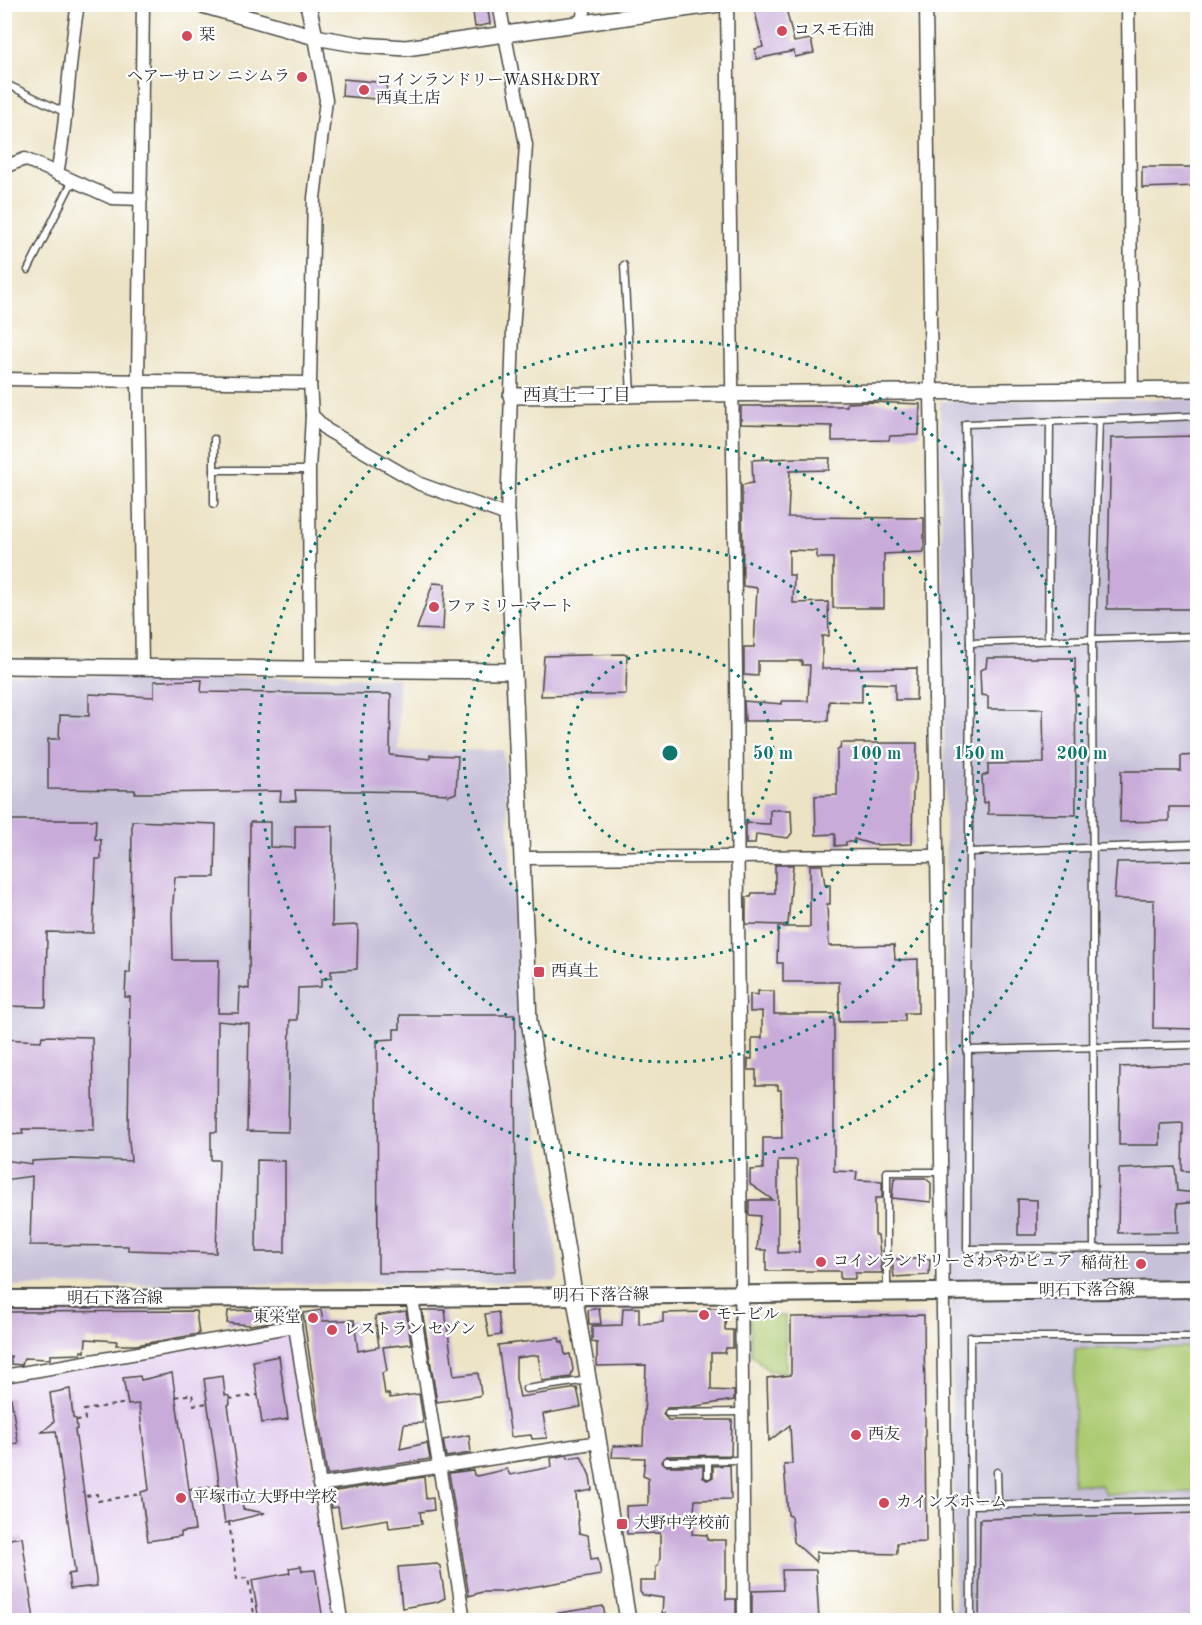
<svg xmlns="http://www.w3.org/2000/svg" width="1202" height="1625" font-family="'Old Standard TT','Noto Serif JP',serif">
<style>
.built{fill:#e5d3f0}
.industrial{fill:#c7c0d8}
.green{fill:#acca71;stroke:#6c7a4e;stroke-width:1.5}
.building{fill:#c8abd9;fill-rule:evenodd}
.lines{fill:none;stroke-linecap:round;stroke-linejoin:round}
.service-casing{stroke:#484742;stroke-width:9}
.minor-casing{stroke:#484742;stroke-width:15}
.tertiary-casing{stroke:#484742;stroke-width:18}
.secondary-casing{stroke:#484742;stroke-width:20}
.path{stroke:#484742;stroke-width:2;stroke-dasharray:4.5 4.5;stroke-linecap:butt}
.service{stroke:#fff;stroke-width:6}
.minor{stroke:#fff;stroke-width:12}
.tertiary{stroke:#fff;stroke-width:15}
.secondary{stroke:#fff;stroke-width:16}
.ring{fill:none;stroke:#0f766e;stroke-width:3;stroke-dasharray:3 6}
.poi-dot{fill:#d1495b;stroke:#fff;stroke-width:2}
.labels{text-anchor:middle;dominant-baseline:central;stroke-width:4.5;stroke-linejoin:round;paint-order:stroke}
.poi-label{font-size:16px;fill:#2b2b2b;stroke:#fff;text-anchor:start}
.street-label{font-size:16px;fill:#2b2b2b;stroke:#fff}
.neighbourhood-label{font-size:18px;fill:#2b2b2b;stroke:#fff}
.centre{fill:#0f766e;stroke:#fff;stroke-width:3}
.ring-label{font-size:18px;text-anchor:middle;font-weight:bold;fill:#0f766e;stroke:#fff;stroke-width:4.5;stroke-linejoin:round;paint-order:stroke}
</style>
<rect width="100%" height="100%" fill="#fff"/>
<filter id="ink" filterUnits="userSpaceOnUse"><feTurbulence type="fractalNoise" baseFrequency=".0167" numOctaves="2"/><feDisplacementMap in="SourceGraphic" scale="12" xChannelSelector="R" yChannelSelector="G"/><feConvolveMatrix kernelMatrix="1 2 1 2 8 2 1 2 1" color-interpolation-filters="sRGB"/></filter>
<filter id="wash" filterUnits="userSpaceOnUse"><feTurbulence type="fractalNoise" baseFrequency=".008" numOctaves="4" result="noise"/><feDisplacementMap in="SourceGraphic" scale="24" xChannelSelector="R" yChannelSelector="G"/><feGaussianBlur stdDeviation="1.35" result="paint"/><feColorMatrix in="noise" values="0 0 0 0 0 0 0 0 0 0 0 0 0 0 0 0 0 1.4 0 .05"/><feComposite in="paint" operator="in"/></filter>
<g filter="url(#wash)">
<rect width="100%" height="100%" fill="#ece3c5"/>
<path class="built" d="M290,1329l47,291h-332v-241z"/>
<g class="industrial">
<path d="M1197,399v1221h-242l-15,-1219z"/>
<path d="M5,675l393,3 1,73 104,-1 19,262 -2,9 40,254 -5,7 -550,4z"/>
</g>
<g class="green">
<path d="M750,1316h35l1,56 -17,-1 -18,-17z"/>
<path d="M1197,1347v145l-92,2 -4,-9 -28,-1 2,-135z"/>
</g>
<g id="blocks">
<g class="building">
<path d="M472,4h15l3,20 -15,3z"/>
<path d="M766,4h19l9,38 17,-3 3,14 -19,4 -1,-6 -37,8 -2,-10 8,-2 -9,-40z"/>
<path d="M343,79l44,4 -1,17 -44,-4z"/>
<path d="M1142,167h55v19l-55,2z"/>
<path d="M870,402l50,2 -1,31 -29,1 -1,4 -57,1v-15l-91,-2v-18h106v-3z"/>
<path d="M1194,436l3,173h-90l4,-171z"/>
<path d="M795,458h35l-1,12 -39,1 -2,46 136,1v34l-40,2v54h-51v-50h-16v-7l-28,-1v25h5l-1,28 35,-1 1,34h-7v33l95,-1 -1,32h-21v-16l-33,-1v19l-33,-1 -1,20h-83l-1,-20 38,3v-3h26l2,-36h-8v-4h-44v15l-14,-1v-28h10l3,-59 -14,-2 -1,-101 11,-2 -1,-23z"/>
<path d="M433,583l12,1 -2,46 -26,-1z"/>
<path d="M627,654l-1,40 -85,2 3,-40z"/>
<path d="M987,658h88l1,157 -88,-1v-12l-5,1 -1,-27 6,-2v-10l56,-1 -1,-54h-55v-13l-7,-1 -1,-25 6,-2z"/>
<path d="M202,680l-1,12 190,2 -1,61 40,4v-4l28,1 -2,37 -8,3 -1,-2 -32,-2 -120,-2 1,11h-16l1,-10 -130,2h-16v-3l-87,-1v-50h11l1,-24 29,1v-22l65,3v-16z"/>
<path d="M841,743h76l-1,37 -3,8 -1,56 -38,1 -20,-6v3h-8v3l-11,1v-12l-19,1 -1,-39 22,-1v-45l3,-1z"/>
<path d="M1197,755v52h-28v14l-49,1 1,-51h60v-15z"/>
<path d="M770,810h21l1,23 -4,5 -32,-4 -1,10h-9v-21l24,1z"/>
<path d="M4,820h92l-1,19 6,1v19h-5l-3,74 -46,-1 -1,75 -42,-1z"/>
<path d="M132,821l84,3 -1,53h-40l-3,37 1,46h46l-1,53h21l1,-26 9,2 1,-167h20v25l25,1v-22h38l-1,100 26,-1 -1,44 -26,2v7l-10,1v8l-23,1 -1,32h-7l-2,112 -41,-1 2,-107 -31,-3 -1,111h-6v28h8l-3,93 -88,-3v-4l-98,-1 2,-69 -28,4v-20l28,4v-3l37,-2 62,2 -3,-30 2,-134h-5l1,-24h4l1,-28z"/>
<path d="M1197,861v168l-44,-1 1,-128 -40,-1 3,-37z"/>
<path d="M775,865h18l-5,60 -42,-1v-27h5l1,-4h23z"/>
<path d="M810,865h12l3,20h5v19h-3l2,42 65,-1 1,15 23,-1v54h-13v8l-66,1v-40h-56v-19h-6l1,-36h32z"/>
<path d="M758,991h16v23h60v157l23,1 -1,8 26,1v17h-7v37h3l4,38h-27v6h-15v-8h-74v-21h-9l3,-34 -11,-1v-15h24l-23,-16v-14l13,-1v-31h19l-1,-48h-3v-5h-22v-15h-8v-11h4v-21h10v-27l-12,1v-18l8,1zM778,1160h19l2,92 -21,1z"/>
<path d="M400,1015h115l1,257 -138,1 -1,-233 17,-1v-10h6z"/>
<path d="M42,1036l50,1 2,93 -72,-1 1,5 -19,1v-96l37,2z"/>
<path d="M1162,1065h35v106h-15l1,-48 -23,1v21h-41l1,-78z"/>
<path d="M257,1160l28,1v91h-29z"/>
<path d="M1175,1167l2,24 20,2v9l-20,2 1,28 -60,1 1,-64z"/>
<path d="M894,1178h31l6,5v19l-39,-4z"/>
<path d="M1018,1199l19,1v35h-19z"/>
<path d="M892,1259h38l-1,16 -35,2z"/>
<path d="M599,1308l2,16h-12l-1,-14z"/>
<path d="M623,1308h16v16l24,-2v-9l44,-1v-4h19l-1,22h8v18h-7l-1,5h-14v37l23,1v9l-44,7 -23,1 -4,6 5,6h64l-1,35 -64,1 -5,6 5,4h36v11l4,3 6,-3v-11l17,-1 1,34 -36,1 -3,34 15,1v5h19v59h10v21h-71v-7l-3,1 1,-16 -20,-3 -3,-3v-11h16v-14l2,-1 2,-8v-25l-33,1 -1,-28 22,-1v-27l-5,-2 2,-18 -33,-1 1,-11 30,-1 3,-80 -49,1v-23l-5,-1v-16l30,-1z"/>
<path d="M250,1310l21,1v11l-21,3 -23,-2 1,-12z"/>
<path d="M321,1310l2,11 31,-1 4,31 21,-4 -4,-31 31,-5 5,33 -28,3 4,24 -5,2 3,21h4l1,4 29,-4 4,25 -1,4 -18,1 -4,25 27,-6 3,16 -103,16 -24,-162z"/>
<path d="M422,1310h23l9,66 24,-3 3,21 -3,2 -41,6z"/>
<path d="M196,1311l3,23 -63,11h-20l1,-4 -31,-2 -1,13 -4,-1v3l-31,1v4l-26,-1 -2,7 -11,-1v-8h-5v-44z"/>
<path d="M498,1312l3,23 -12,2 -4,-23z"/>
<path d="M924,1315l2,227 -29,1v11l-81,-2v10l-22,-20 -3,-26 -3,-1 -4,-50 8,-1 -2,-39 -21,16 -2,-63 24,-3v-58z"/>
<path d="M559,1338l1,4h3l2,13 5,-1 3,15 -2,8 -29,4 -4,-26 -22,3v21l4,18 57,-9 4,19 -38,7 4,24 -15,1 -1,-4 -20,2 -13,-92z"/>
<path d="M279,1356l9,63 -26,4 -9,-62z"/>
<path d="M172,1373l23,157 -14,2v4l-33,5 -7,-49 8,-2 -10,-86 -11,1 -5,-27 17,-2 1,4z"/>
<path d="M223,1376l2,19 4,1 1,8 -2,1 15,104 22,4 -40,10 -21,-144z"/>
<path d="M70,1389l3,29 3,1 1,10 -2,1 22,156 -27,3 -2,-15 7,-1 -19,-142 -14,1 12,-10 -4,-29z"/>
<path d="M4,1398h7l7,45 -14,3z"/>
<path d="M469,1435l2,18 -25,4 -3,-17z"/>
<path d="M567,1455l1,3 13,-2 9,20 2,14 -16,3 3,40 9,2 3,24 7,-1 3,17 -98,17h-21l-13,4 -20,-123 24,-3 1,5 3,1 30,-7 3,6 42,-8 -1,-9z"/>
<path d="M424,1477l2,22 7,-1 1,12 -14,2 2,12 -33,4 -1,-9 -47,8 -3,-20 -6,1 -2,-16z"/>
<path d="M1197,1513v107h-218l1,-101z"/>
<path d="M22,1537l12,83h-30v-80z"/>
<path d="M437,1564l3,2 5,32 -8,4 -35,6 -4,-41z"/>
<path d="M301,1566l1,5 13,-1 8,50h-64l-7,-40 38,-7 -1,-5z"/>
<path d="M782,1570h34l3,50h-67v-29l31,-1z"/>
<path d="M603,1606l3,14h-53v-6z"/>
</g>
</g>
</g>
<g filter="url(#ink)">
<use href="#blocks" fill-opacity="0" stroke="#484742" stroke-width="1.5"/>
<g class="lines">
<defs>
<g id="service">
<path d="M4,16l6,-12"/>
<path d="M4,83l62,30"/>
<path d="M624,265l7,129"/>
<path d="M28,270l45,-90"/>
<path d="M1099,420l99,-4"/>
<path d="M214,470h95"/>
<path d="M214,504v-65"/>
<path d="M1048,640l2,-218"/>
<path d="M970,643l228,-7"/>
<path d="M970,852l228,-8"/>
<path d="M967,1050l231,-5"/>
<path d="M1094,1249l-2,-611 7,-218 -134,4 5,219 -3,606 231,-1"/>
<path d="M887,1292v-120h54"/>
<path d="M526,1389l62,-9"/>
<path d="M668,1413l73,-1"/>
<path d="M667,1461l75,-1"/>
<path d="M997,1472l1,33"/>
<path d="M708,1475v-15"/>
<path d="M970,1505l228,-4"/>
<path d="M971,1620l-1,-283h228"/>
</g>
<g id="minor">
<path d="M727,4l9,669 8,947"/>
<path d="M926,4l21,1616"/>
<path d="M1128,4l4,386"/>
<path d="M581,23l5,-19"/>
<path d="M315,37l11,63 -12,98 -4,185 2,32 15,15 93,54 87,31 6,-184 13,-186 -27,-141"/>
<path d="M4,167l21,-8 87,39 29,1"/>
<path d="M57,174c11,-56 11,-113 21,-170"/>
<path d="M4,379l306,4"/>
<path d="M142,668l-4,-287 5,-377"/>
<path d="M310,669l-1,-199 3,-55"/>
<path d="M521,858l416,-2"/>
<path d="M412,1298l52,322"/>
<path d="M295,1326l46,294"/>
<path d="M4,1376l291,-50 -1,-28"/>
<path d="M319,1485l280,-43"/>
</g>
<g id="tertiary">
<path d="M199,4l116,33 46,8 45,3 313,-44"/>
<path d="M308,4l7,33"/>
<path d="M511,396l687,-7"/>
<path d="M507,515l22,506 99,599"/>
<path d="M4,666l508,5"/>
</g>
<path id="secondary" d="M4,1299l408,-1 786,-9"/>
</defs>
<use href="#service" class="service-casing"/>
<use href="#minor" class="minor-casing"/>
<use href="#tertiary" class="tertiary-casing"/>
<use href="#secondary" class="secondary-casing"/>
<g class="path">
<path d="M175,1397l17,-3 2,11 14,-2"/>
<path d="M229,1399l29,-4"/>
<path d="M76,1421l9,-1 -1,-10 43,-7"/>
<path d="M189,1490l31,-5"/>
<path d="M86,1496l11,-2 1,7 43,-7"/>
<path d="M229,1522l8,57 11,-1 7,42"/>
</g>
<use href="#service" class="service"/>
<use href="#minor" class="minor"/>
<use href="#tertiary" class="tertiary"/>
<use href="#secondary" class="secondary"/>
</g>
</g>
<g class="ring">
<circle cx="670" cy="753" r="103"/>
<circle cx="670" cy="753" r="206"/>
<circle cx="670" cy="753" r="309"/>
<circle cx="670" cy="753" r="412"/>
</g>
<g class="poi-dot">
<circle cx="782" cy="31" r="6"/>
<circle cx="187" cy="36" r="6"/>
<circle cx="302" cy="77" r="6"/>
<circle cx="364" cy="90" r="6"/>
<circle cx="434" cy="607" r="6"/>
<rect x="533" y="966" width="12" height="12" rx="3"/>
<circle cx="821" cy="1262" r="6"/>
<circle cx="1141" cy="1264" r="6"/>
<circle cx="704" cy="1315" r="6"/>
<circle cx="313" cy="1318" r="6"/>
<circle cx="332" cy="1330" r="6"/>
<circle cx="856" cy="1435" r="6"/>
<circle cx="181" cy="1498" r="6"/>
<circle cx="884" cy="1503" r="6"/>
<rect x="616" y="1518" width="12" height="12" rx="3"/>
</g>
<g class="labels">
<g class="poi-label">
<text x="794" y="31">コスモ石油</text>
<text x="199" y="36">栞</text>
<text x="290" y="77" text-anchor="end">ヘアーサロン ニシムラ</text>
<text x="376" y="81">コインランドリーWASH&amp;DRY<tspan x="376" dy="18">西真土店</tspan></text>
<text x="446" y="607">ファミリーマート</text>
<text x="551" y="972">西真土</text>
<text x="833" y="1262">コインランドリーさわやかピュア</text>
<text x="1129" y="1264" text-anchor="end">稲荷社</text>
<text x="716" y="1315">モービル</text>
<text x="301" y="1318" text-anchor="end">東栄堂</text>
<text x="344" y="1330">レストラン セゾン</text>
<text x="868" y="1435">西友</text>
<text x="193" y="1498">平塚市立大野中学校</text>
<text x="896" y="1503">カインズホーム</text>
<text x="634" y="1524">大野中学校前</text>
</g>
<g class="street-label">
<text transform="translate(1087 1291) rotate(-1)">明石下落合線</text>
<text transform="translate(601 1296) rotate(-1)">明石下落合線</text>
<text x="115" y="1299">明石下落合線</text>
</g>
<g class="neighbourhood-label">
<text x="577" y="396">西真土一丁目</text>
</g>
</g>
<circle cx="670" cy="753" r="9" class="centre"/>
<g class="ring-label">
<text x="773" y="759">50 m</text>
<text x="876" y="759">100 m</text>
<text x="979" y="759">150 m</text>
<text x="1082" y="759">200 m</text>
</g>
<rect width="1202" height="1625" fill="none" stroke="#fff" stroke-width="24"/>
</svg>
